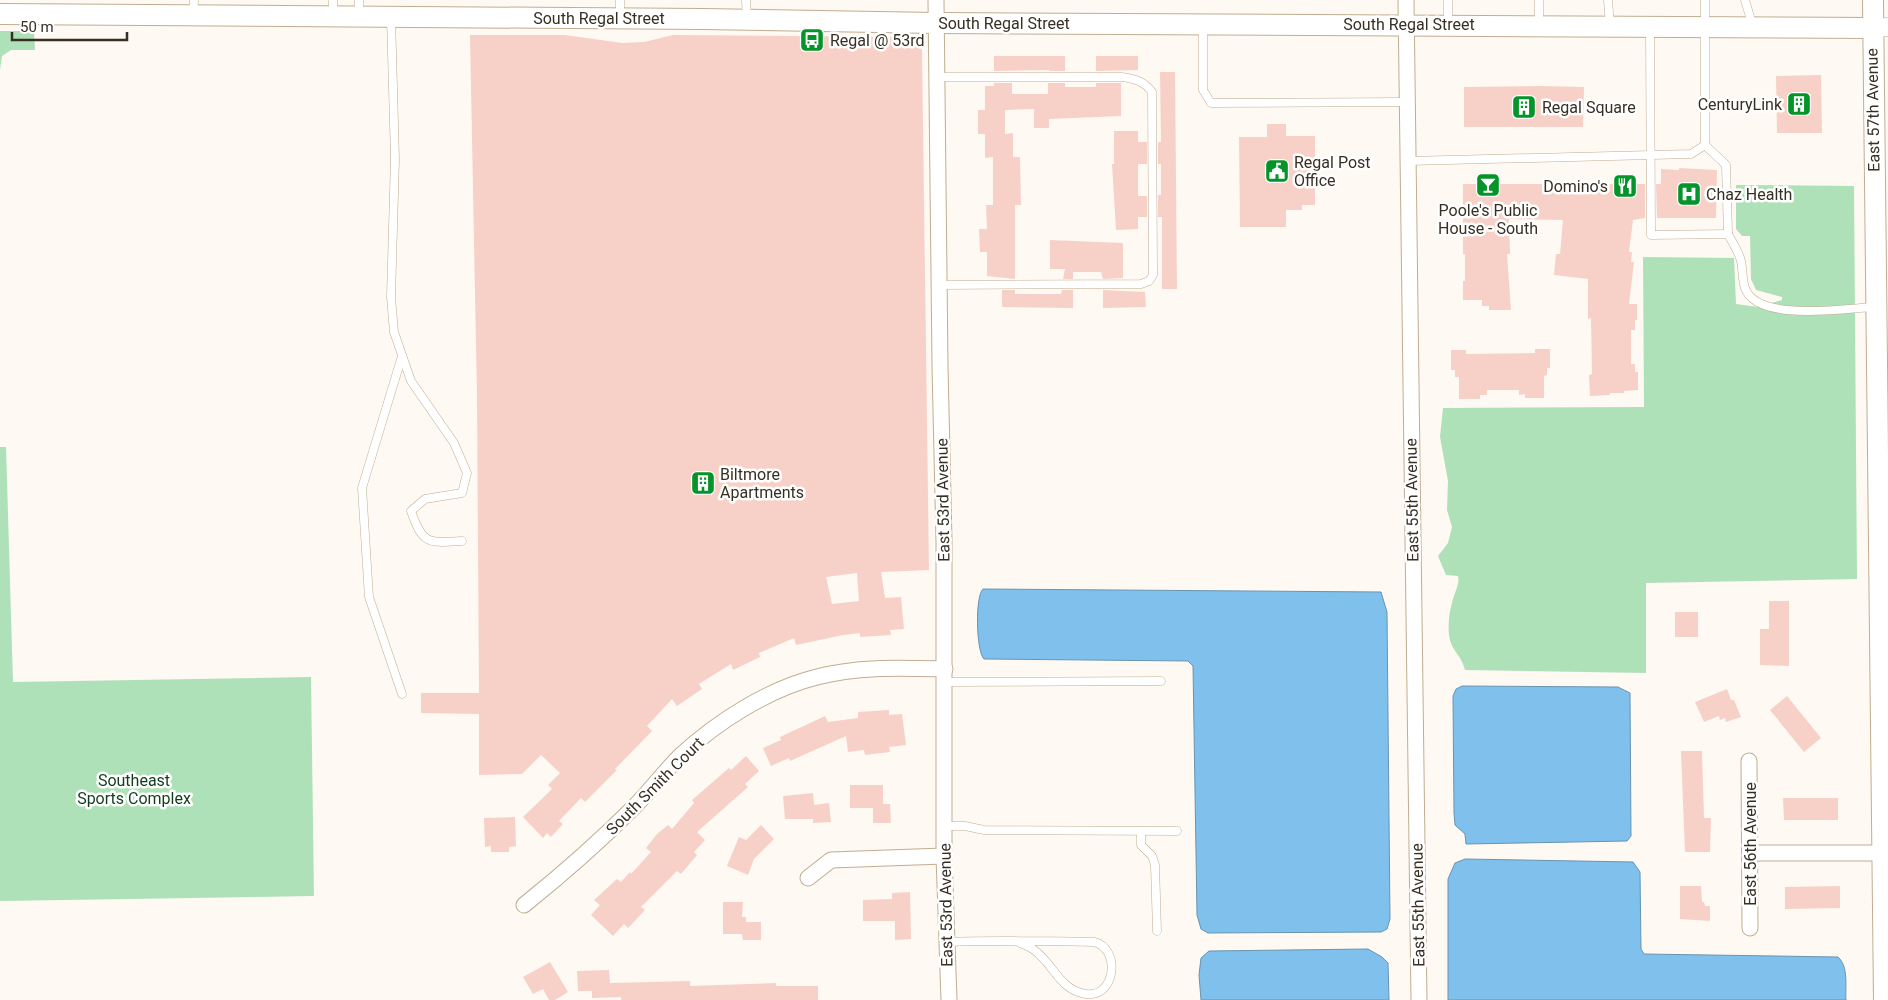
<svg xmlns="http://www.w3.org/2000/svg" width="1888" height="1000" font-family="Roboto,sans-serif">
<style>
.green{fill:#afe1b8}
.water{fill:#7fc0ed;stroke:#6994b0}
.building{fill:#f7d1c7;fill-rule:evenodd}
.lines{fill:none;stroke-linecap:round;stroke-linejoin:round}
.service-casing{stroke:#c1ad91;stroke-width:9}
.minor-casing{stroke:#c1ad91;stroke-width:17}
.tertiary-casing{stroke:#c1ad91;stroke-width:19}
.secondary-casing{stroke:#c1ad91;stroke-width:22}
.service{stroke:#fff;stroke-width:8}
.minor{stroke:#fff;stroke-width:15}
.tertiary{stroke:#fff;stroke-width:18}
.secondary{stroke:#fff;stroke-width:20}
.labels{text-anchor:middle;dominant-baseline:central;stroke-width:5;stroke-linejoin:round;paint-order:stroke}
.street-label{font-size:16px;fill:#372f23;stroke:#fff}
.poi-label{font-size:16px;fill:#372f23;stroke:#fff;text-anchor:start}
.park-label{font-size:16px;fill:#113d1d;stroke:#fff}
</style>
<rect width="100%" height="100%" fill="#fef9f3"/>
<g class="green">
<path d="M0,31h34l1,19h-24l-9,6 -2,14z"/>
<path d="M1736,185l118,1 3,393 -211,4v90l-181,-3c-4,-16 -14,-19 -16,-35 -1,-10 0,-23 3,-32 2,-10 8,-18 6,-27l-12,-1 -8,-19 10,-13 4,-16 -5,-17 1,-29 -8,-44 3,-29 201,-1 -1,-150 91,1 2,46 22,3 24,-7v-3l-26,-7 -5,-11 -1,-43h-8l-6,-7z"/>
<path d="M0,447h6l7,235 298,-5 3,219 -314,5z"/>
</g>
<g class="water">
<path d="M983,589l398,3 6,20 3,307 -3,10 -6,3 -173,1 -7,-4 -4,-14 -4,-249 -5,-5 -204,-2c-8,-8 -9,-63 -1,-70z"/>
<path d="M1462,686l156,1 12,6 1,143 -4,5 -161,3 -1,-10 -10,-9 -1,-12 -1,-117 3,-7z"/>
<path d="M1465,859l168,3 7,10 1,77 3,5 194,3c11,10 7,30 8,43h-398v-121l7,-16z"/>
<path d="M1368,949l14,8 6,6 1,37h-188l-2,-25 2,-17 8,-7z"/>
</g>
<g class="building">
<path d="M470,35h95l57,8 22,-1 29,-7 237,2 9,4 3,10 7,519 -48,2 4,26 16,-1 3,32 -14,1 1,5 -31,2v-4l-17,2 -47,10 -2,-7 -35,15 1,4 -27,13 -2,-6 -32,20 3,5 -25,17 -5,-7 -25,27 5,5 -37,38 2,1 -32,32 -4,-4 -22,23 4,3 -12,13 -4,-4 -4,5 -20,-21 29,-28 -4,-4 12,-12 -19,-18 -19,19 -43,1v-61l-58,-1v-20h58l-2,-297zM857,573l2,28 -27,3 -6,-27z"/>
<path d="M994,56h71v15h-16v-1l-55,1z"/>
<path d="M1096,56h42v14l-42,1z"/>
<path d="M1160,72h15l2,217h-15v-72h-4v-22h3v-31h-3v-22h3z"/>
<path d="M1821,75l1,58h-45l-1,-57z"/>
<path d="M994,83h18v11h36v-11h17v4h31v-4h25v33l-72,3v9h-15v-19l-29,1v24l8,-1v24h7l1,48h-6v74l-28,-3v-24h-7l-1,-23h8l-1,-24h7v-48l-8,1v-24h-7v-24h7v-24h9z"/>
<path d="M1541,86l43,1 -1,40h-119v-40z"/>
<path d="M1267,124h19v12h29v69h-13v5h-16v17h-46l-1,-90h28z"/>
<path d="M1114,131h24v11h9v22h-9v32h9v21h-9v12l-22,1 -4,-66h2z"/>
<path d="M1679,168l38,2 -1,48h-59l-1,-34h5v-15l18,1z"/>
<path d="M1463,184h182v34l-12,2 -4,32h3l-1,10h3l-5,42h8v16h-2v10h-4v34h4v8h3v18l-14,1v2h-14v2l-20,1 -1,-21 3,-1 -1,-56 -3,1v-40l-34,-4 2,-21h4l3,-34 -54,-1 1,35h-3l4,56h-22v-4h-7v-6h-19v-19h2v-27h-2z"/>
<path d="M1050,240l73,3v35l-20,1 -2,-7h-28v7h-10l2,-10h-15z"/>
<path d="M1002,290h13v4h46l1,-4h11v18l-71,-1z"/>
<path d="M1103,290l42,2 1,15 -43,1z"/>
<path d="M1535,349h15v19h-3v7l-3,1v22h-19v-4l-6,1v-5h-32v5h-7v4h-21v-22h-4v-7h-4v-20h15v4l69,-1z"/>
<path d="M1769,601h20v65l-29,-1v-36h9z"/>
<rect x="1675" y="612" width="23" height="25"/>
<path d="M1727,689l4,11h3l7,17 -15,5 -1,-4 -5,2 -1,-4 -15,6 -9,-20z"/>
<path d="M1787,696l34,42 -17,14 -34,-42z"/>
<path d="M889,710v5l13,-1 4,31 -17,2 1,5 -25,3 -1,-5 -16,2 -2,-16 -56,25 -1,-3 -18,8 -8,-18 18,-8 -1,-3 45,-21 3,6 30,-4v-6z"/>
<path d="M1681,751h21l2,67h7l-1,34h-25z"/>
<path d="M746,756l13,15 -14,13 3,3 -51,45 8,8 -11,12 3,3 -16,19 -4,-3 -36,36 4,3 -17,18 -4,-4 -11,12 -22,-21 9,-10 -6,-5 23,-21 4,3 9,-10 1,2 20,-22 -5,-4 11,-14 11,-9 4,4 22,-26 -2,-3 37,-32 2,2z"/>
<path d="M850,785h33v19h7l1,19h-18v-15h-23z"/>
<path d="M813,793l1,12 15,-2 2,19 -18,1v-4h-28l-2,-23z"/>
<path d="M1783,798h55v22h-54z"/>
<path d="M515,817l1,29 -7,1v5h-18v-6l-6,1 -1,-29z"/>
<path d="M761,825l13,14 -20,20 -6,16 -21,-9 12,-29 7,3z"/>
<path d="M1680,886h21l1,16h2l1,4h5v15l-30,-2z"/>
<path d="M1840,886v22l-55,1v-22z"/>
<path d="M910,892l1,47 -16,1v-19h-32v-21l29,-1v-6z"/>
<path d="M723,902h20l-1,15h4v5h15v18h-18l-1,-6h-19z"/>
<path d="M550,962l18,30 -13,8h-6l-6,-11 -10,5 -10,-17z"/>
<path d="M609,970l1,13 80,-2v5l86,-3v3h42v14h-197v-3l-29,1v-7h-14l-1,-20z"/>
</g>
<g class="lines">
<defs>
<g id="service">
<path d="M333,0v15"/>
<path d="M746,0l1,20"/>
<path d="M1448,0v24"/>
<path d="M1608,0l2,25"/>
<path d="M1745,0l8,27"/>
<path d="M193,15l1,-15"/>
<path d="M359,15v-15"/>
<path d="M391,17l4,142 -4,138 3,35 17,49 43,62 13,30 -5,20 -37,6 -14,12c12,34 17,32 51,30"/>
<path d="M620,18v-18"/>
<path d="M1203,25v65l8,13 196,-1"/>
<path d="M1539,25v-25"/>
<path d="M1650,28l1,207 77,-1c4,8 11,18 13,27 2,9 1,19 4,27 12,35 102,20 130,19"/>
<path d="M937,77h185c13,2 22,4 30,15l1,183 -4,6 -8,3 -202,1"/>
<path d="M1705,145l21,20 2,69"/>
<path d="M1408,161l283,-7 14,-9v-145"/>
<path d="M945,682l216,-1"/>
<path d="M402,694l-33,-97 -7,-109 40,-132"/>
<path d="M945,826h20l19,4 193,1"/>
<path d="M1141,831v14l11,11 3,9 2,66"/>
<path d="M947,942c49,-2 98,-1 147,0 27,6 22,56 -8,52 -27,-4 -32,-30 -52,-44 -5,-4 -12,-6 -18,-9"/>
</g>
<g id="minor">
<path d="M936,0l4,366 4,175v315l5,144"/>
<path d="M1406,0l13,1000"/>
<path d="M1749,761l1,167"/>
<path d="M1750,853h132"/>
<path d="M808,878l23,-18 113,-4"/>
<path d="M524,905c40,-32 74,-62 110,-98 16,-16 30,-35 46,-51 37,-34 88,-67 137,-79 41,-11 86,-9 128,-8"/>
</g>
<path id="tertiary" d="M1873,28l15,-1"/>
<g id="secondary">
<path d="M1873,0l11,1000"/>
<path d="M0,14l702,5 234,4 937,5"/>
</g>
</defs>
<use href="#service" class="service-casing"/>
<use href="#minor" class="minor-casing"/>
<use href="#tertiary" class="tertiary-casing"/>
<use href="#secondary" class="secondary-casing"/>
<use href="#service" class="service"/>
<use href="#minor" class="minor"/>
<use href="#tertiary" class="tertiary"/>
<use href="#secondary" class="secondary"/>
</g>
<defs>
<symbol id="bus-square" viewBox="-11 -11 22 22"><rect x="-9" y="-9" width="18" height="18" rx="4" fill="#059429" stroke="#fff"/><path d="M-5-6H5V4H4V6H2V4H-2V6H-4V4H-5ZM-3.5-4V0h7V-4ZM-3.5 1.2v1.5H-2V1.2ZM2 1.2v1.5H3.5V1.2Z" fill="#fff"/></symbol>
<symbol id="building-square" viewBox="-11 -11 22 22"><rect x="-9" y="-9" width="18" height="18" rx="4" fill="#059429" stroke="#fff"/><path d="M-4-6H4V6H1V3H-1V6H-4ZM-2.5-4.3h1.7v1.8h-1.7ZM.8-4.3h1.7v1.8H.8ZM-2.5-1h1.7V.8h-1.7ZM.8-1h1.7V.8H.8Z" fill="#fff"/></symbol>
<symbol id="civic-square" viewBox="-11 -11 22 22"><rect x="-9" y="-9" width="18" height="18" rx="4" fill="#059429" stroke="#fff"/><path d="M-.6-6.5H3V-4.5H.6V-3L4-1V1h2V6H-6V1h2V-1L-.6-3ZM-1.2 2.5V6h2.4V2.5Z" fill="#fff"/></symbol>
<symbol id="bar-square" viewBox="-11 -11 22 22"><rect x="-9" y="-9" width="18" height="18" rx="4" fill="#059429" stroke="#fff"/><path d="M-6-5H6L.8 .8V4.5H3.5V6h-7V4.5H-.8V.8Z" fill="#fff"/></symbol>
<symbol id="restaurant-square" viewBox="-11 -11 22 22"><rect x="-9" y="-9" width="18" height="18" rx="4" fill="#059429" stroke="#fff"/><path d="M-5-6h1v4h1v-4h1v4h1v-4h1v5L-1.5 .5V6h-2V.5L-5-1ZM5-6V6H3V1.5H1.5Q1.5-4 5-6Z" fill="#fff"/></symbol>
<symbol id="hospital-square" viewBox="-11 -11 22 22"><rect x="-9" y="-9" width="18" height="18" rx="4" fill="#059429" stroke="#fff"/><path d="M-5-5h3v3.5h4V-5h3V5h-3V1.5h-4V5h-3Z" fill="#fff"/></symbol>
</defs>
<g fill-rule="evenodd">
<use href="#bus-square" x="798" y="26" width="28" height="28"/>
<use href="#building-square" x="1785" y="90" width="28" height="28"/>
<use href="#building-square" x="1510" y="93" width="28" height="28"/>
<use href="#civic-square" x="1263" y="157" width="28" height="28"/>
<use href="#bar-square" x="1474" y="171" width="28" height="28"/>
<use href="#restaurant-square" x="1611" y="172" width="28" height="28"/>
<use href="#hospital-square" x="1675" y="180" width="28" height="28"/>
<use href="#building-square" x="689" y="469" width="28" height="28"/>
</g>
<g class="labels">
<g class="street-label">
<text x="599" y="18">South Regal Street</text>
<text x="1004" y="23">South Regal Street</text>
<text x="1409" y="24">South Regal Street</text>
<text transform="translate(1873 110) rotate(-91)">East 57th Avenue</text>
<text transform="translate(943 500) rotate(-91)">East 53rd Avenue</text>
<text transform="translate(1412 500) rotate(-91)">East 55th Avenue</text>
<text transform="translate(655 786) rotate(-45)">South Smith Court</text>
<text transform="translate(1750 844) rotate(-90)">East 56th Avenue</text>
<text transform="translate(946 905) rotate(-91)">East 53rd Avenue</text>
<text transform="translate(1418 905) rotate(-91)">East 55th Avenue</text>
</g>
<g class="poi-label">
<text x="830" y="40">Regal @ 53rd</text>
<text x="1782" y="104" text-anchor="end">CenturyLink</text>
<text x="1542" y="107">Regal Square</text>
<text x="1294" y="162">Regal Post<tspan x="1294" dy="18">Office</tspan></text>
<text x="1608" y="186" text-anchor="end">Domino's</text>
<text x="1706" y="194">Chaz Health</text>
<text x="1488" y="210" text-anchor="middle">Poole's Public<tspan x="1488" dy="18">House - South</tspan></text>
<text x="720" y="474">Biltmore<tspan x="720" dy="18">Apartments</tspan></text>
</g>
<g class="park-label">
<text x="134" y="780">Southeast<tspan x="134" dy="18">Sports Complex</tspan></text>
</g>
</g>
<path d="M12 32v8h115v-8" fill="none" stroke="#372f23" stroke-width="2.5"/>
<text x="20" y="32" font-size="15" fill="#372f23" stroke="#ffffff" stroke-width="4" paint-order="stroke">50 m</text>
</svg>
